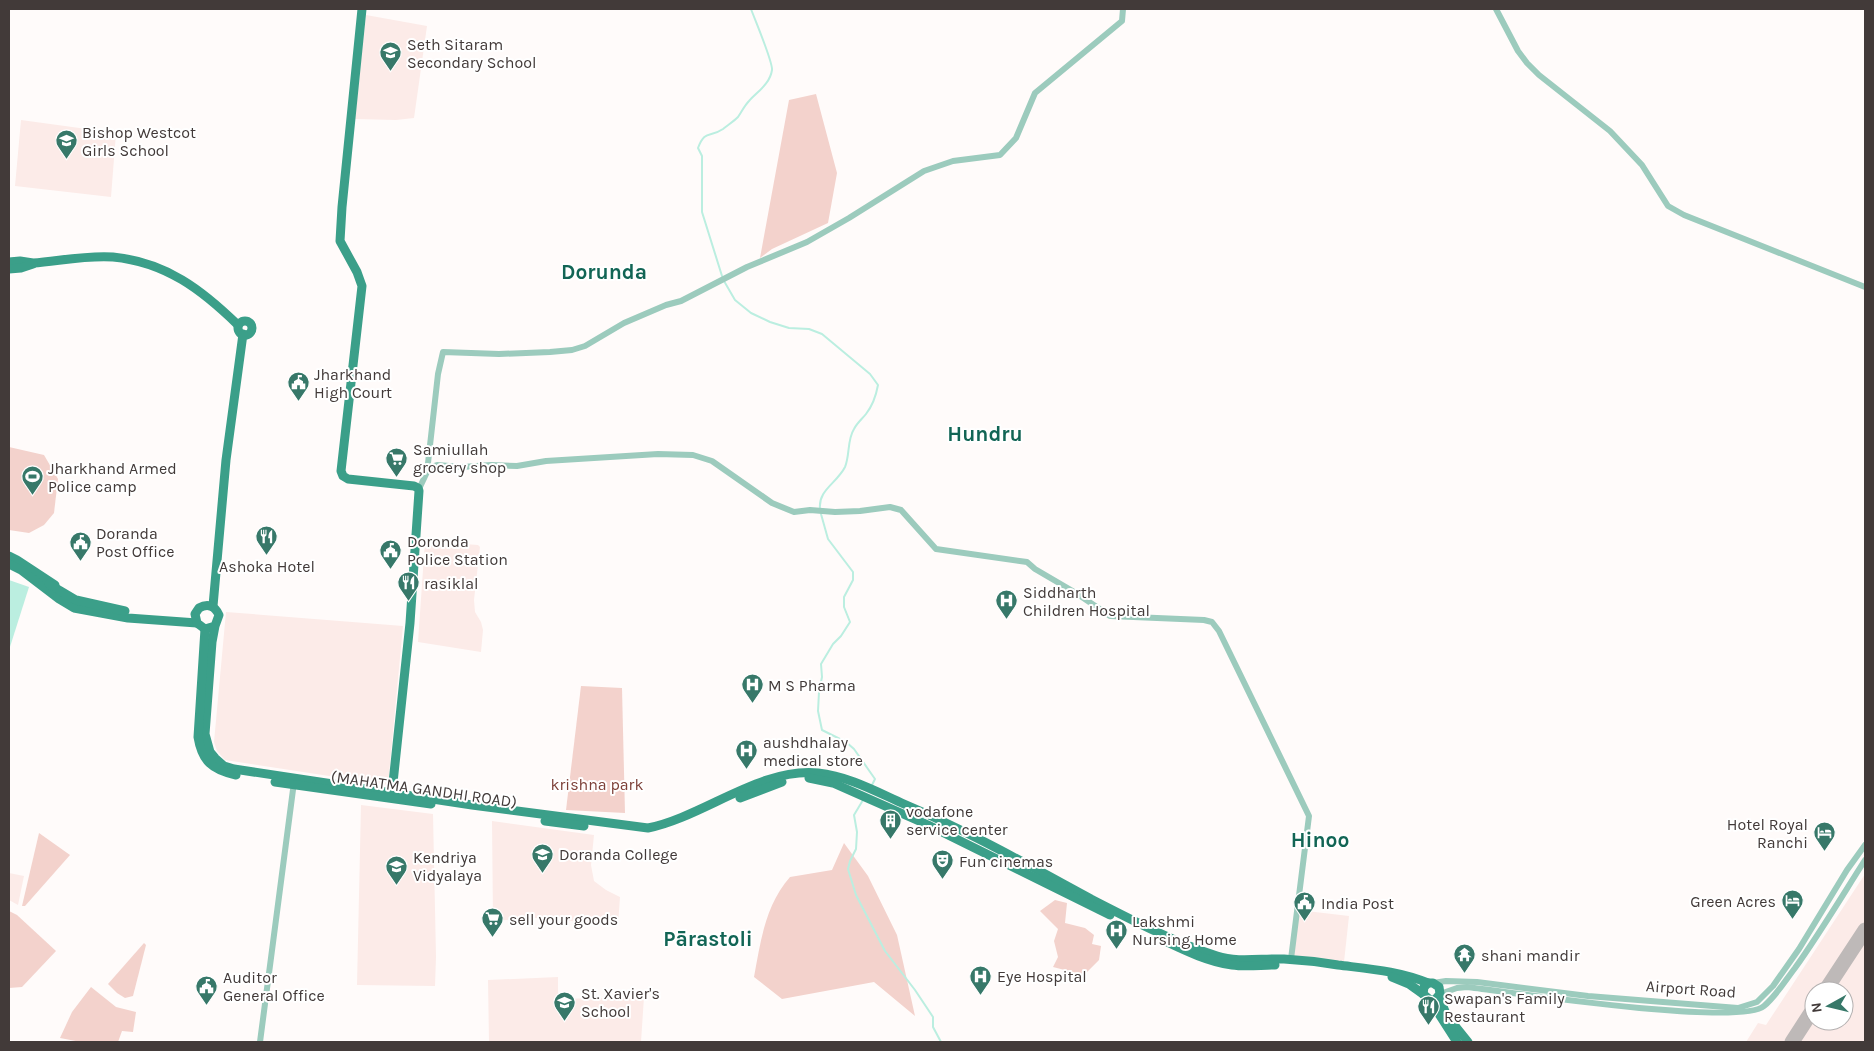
<svg xmlns="http://www.w3.org/2000/svg" width="1874" height="1051" font-family="Karla,sans-serif">
<style>
.built{fill:#fcebe8;fill-rule:evenodd}
.green{fill:#f3d2cc}
.water{fill:#bbeee0}
.lines{fill:none;stroke-linecap:round;stroke-linejoin:round}
.stream{stroke:#bbeee0;stroke-width:2}
.taxiway{stroke:#beb9b8;stroke-width:15}
.minor{stroke:#9ccbbd;stroke-width:6}
.major{stroke:#3b9f89;stroke-width:9}
.labels{text-anchor:middle;dominant-baseline:central;stroke-width:4;stroke-linejoin:round;paint-order:stroke}
.poi-label{font-size:16px;fill:#423a39;stroke:#fff;text-anchor:start}
.park-label{font-size:16px;fill:#7c3f37;stroke:#fff}
.street-label{font-size:16px;fill:#423a39;stroke:#fff}
.district-label{font-size:21px;font-weight:bold;fill:#126555;stroke:#fff}
</style>
<rect width="100%" height="100%" fill="#fffbfa"/>
<g class="built">
<path d="M366,15l61,11 -13,92 -18,2 -41,-1z"/>
<path d="M21,120l95,13 -5,64 -96,-11z"/>
<path d="M425,541l53,4 2,2 -6,53 1,12 6,10 2,8 -2,22 -63,-10z"/>
<path d="M226,612l177,14 -15,159 -163,-25 -8,-9 -3,-9z"/>
<path d="M361,805l72,9 3,143 -1,29 -78,-1z"/>
<path d="M492,821l102,14 -3,30 3,16 12,9 14,7 -2,28 -82,-7 -43,3z"/>
<path d="M9,873l15,3 -6,29 -9,-5z"/>
<path d="M1865,874v168h-119l12,-19 8,2zM1814,991h30v30h-30z"/>
<path d="M1298,910l51,6 -5,46 -52,-4z"/>
<path d="M558,977v22l86,-2 -3,45h-152l-1,-62z"/>
</g>
<g class="green">
<path d="M816,94l21,79 -9,50 -56,26 -12,9 29,-158z"/>
<path d="M9,447l35,8 14,24 -4,34 -10,12 -15,8 -20,-3z"/>
<path d="M581,686l41,2 3,125 -59,-3z"/>
<path d="M39,833l31,22 -45,51h-3z"/>
<path d="M844,843l24,33 29,59 18,81 -41,-34 -92,17 -28,-22c7,-37 11,-71 36,-100l42,-7z"/>
<path d="M1055,900l12,3 -2,20 20,5 9,7 -2,9 9,2 -2,14 -15,15 -31,-8 5,-10 -4,-16 4,-12 -18,-18z"/>
<path d="M9,911l8,4 39,36 -34,36 -13,1z"/>
<path d="M144,943l2,2 -13,51 -8,2 -8,-5 -9,-9z"/>
<path d="M91,987l25,20 20,5 -3,20 -11,-1 -4,11h-37l-21,-4 12,-26z"/>
</g>
<path class="water" d="M9,580l20,7 -20,63z"/>
<g class="lines">
<g class="stream">
<path d="M722,276l-20,-64v-56l-4,-8c7,-19 12,-10 25,-19 5,-4 11,-8 15,-12 4,-6 7,-12 11,-16 8,-9 21,-17 23,-31 1,-8 -17,-50 -21,-61"/>
<path d="M724,281l11,19 16,13 19,9 19,6 20,1 13,5 48,40 8,11c-2,11 -5,20 -12,29 -4,5 -9,9 -12,15 -7,11 -4,26 -9,38 -8,16 -27,23 -25,42"/>
<path d="M821,514l7,25 25,33v8l-9,17v10l6,15 -9,14 -8,8 -12,20 1,13 -3,15 -1,19 4,19 24,12 8,7 21,30 -3,6"/>
<path d="M863,800l-9,15 3,17 -1,17 -6,12 -2,8 8,26 29,56 30,39 18,27v10l8,15"/>
</g>
<g class="taxiway">
<path d="M1825,991l40,-61"/>
<path d="M1792,1042l22,-34"/>
</g>
<g class="minor">
<path d="M1496,9l22,42 9,12 12,12 71,56 32,34 26,41 16,9 181,72"/>
<path d="M427,472l4,-5 6,-2 25,2 29,-2 26,1 29,-5 112,-7 35,1 19,6 60,42 22,9 16,-2 25,2 25,-1 30,-4 11,3 35,39 91,13 8,7 41,24 34,23 94,4 8,2 7,9 90,185 -18,143"/>
<path d="M419,489l8,-17 11,-98 5,-22 56,2 51,-2 22,-2 13,-4 39,-23 42,-18 15,-4 66,-34 60,-25 42,-24 75,-47 29,-10 47,-6 16,-17 19,-45 87,-72 1,-12"/>
<path d="M1433,983l13,-2 31,1 111,14 150,12 19,-6 16,-16 26,-37 48,-79 18,-25"/>
<path d="M1440,994l17,-6 10,-1c43,5 272,40 297,19 12,-10 21,-25 31,-38 25,-35 47,-72 70,-108"/>
<path d="M260,1042l34,-260"/>
</g>
<g class="major">
<path d="M362,9l-20,198 -2,34 17,31 5,14 -21,185 2,5 5,3 66,7 4,2 1,3 -9,132 -18,169"/>
<path d="M9,262l11,-1 13,2c26,-2 54,-8 80,-6 53,5 89,33 125,68"/>
<path d="M9,269l12,-1 12,-4"/>
<circle cx="245" cy="328" r="7"/>
<path d="M9,556l8,4 38,25"/>
<path d="M9,564l12,6 38,29 15,9 54,10 69,5"/>
<path d="M49,584l27,16 49,11"/>
<path d="M213,606l13,-146 17,-126"/>
<path d="M215,626l-10,3 -8,-6 -2,-9 4,-6c9,-5 16,-2 20,7l-4,11 -3,16 -7,92 5,18 5,6 9,8 10,3 238,36 176,23c55,-11 113,-61 170,-55 30,3 59,19 86,31 64,27 126,62 187,95 41,21 83,43 126,57 21,7 45,2 67,3 18,1 36,3 54,6 32,4 61,6 90,18"/>
<path d="M205,629l-7,108c4,24 14,33 38,38"/>
<path d="M809,778l24,5 95,42 182,90"/>
<path d="M275,782l156,22"/>
<path d="M740,798l42,-16"/>
<path d="M545,821l39,5"/>
<path d="M1165,941c21,10 44,21 67,24 14,2 29,0 43,0"/>
<path d="M1392,977l17,7 14,10"/>
<path d="M1439,997l8,19 21,26"/>
<path d="M1430,1000h5l5,-6 -1,-7 -6,-4h-5l-4,4 -1,7 7,6 27,42"/>
</g>
</g>
<defs>
<symbol id="school-pin" viewBox="-11 -11 22 30"><path d="M0 17L-7.5 6A9.5 9.5 0 1 1 7.5 6Z" fill="#377869" stroke="#fff"/><path d="M0-5L7-2L0 1L-7-2ZM-4 1L0 2.5L4 1V4Q0 6-4 4Z" fill="#fff"/></symbol>
<symbol id="civic-pin" viewBox="-11 -11 22 30"><path d="M0 17L-7.5 6A9.5 9.5 0 1 1 7.5 6Z" fill="#377869" stroke="#fff"/><path d="M-.6-6.5H3V-4.5H.6V-3L4-1V1h2V6H-6V1h2V-1L-.6-3ZM-1.2 2.5V6h2.4V2.5Z" fill="#fff"/></symbol>
<symbol id="supermarket-pin" viewBox="-11 -11 22 30"><path d="M0 17L-7.5 6A9.5 9.5 0 1 1 7.5 6Z" fill="#377869" stroke="#fff"/><path d="M-6-5.5h2.5l.6 2H6L4.5 2H-2.5L-4.4-4H-6ZM-1.5 3.2a1.3 1.3 0 1 0 .1 0ZM3 3.2a1.3 1.3 0 1 0 .1 0Z" fill="#fff"/></symbol>
<symbol id="stadium-pin" viewBox="-11 -11 22 30"><path d="M0 17L-7.5 6A9.5 9.5 0 1 1 7.5 6Z" fill="#377869" stroke="#fff"/><path d="M0-5a6.5 5 0 1 0 0 10a6.5 5 0 1 0 0-10ZM-3.5-1.8h7v3.6h-7Z" fill="#fff"/></symbol>
<symbol id="restaurant-pin" viewBox="-11 -11 22 30"><path d="M0 17L-7.5 6A9.5 9.5 0 1 1 7.5 6Z" fill="#377869" stroke="#fff"/><path d="M-5-6h1v4h1v-4h1v4h1v-4h1v5L-1.5 .5V6h-2V.5L-5-1ZM5-6V6H3V1.5H1.5Q1.5-4 5-6Z" fill="#fff"/></symbol>
<symbol id="hospital-pin" viewBox="-11 -11 22 30"><path d="M0 17L-7.5 6A9.5 9.5 0 1 1 7.5 6Z" fill="#377869" stroke="#fff"/><path d="M-5-5h3v3.5h4V-5h3V5h-3V1.5h-4V5h-3Z" fill="#fff"/></symbol>
<symbol id="building-pin" viewBox="-11 -11 22 30"><path d="M0 17L-7.5 6A9.5 9.5 0 1 1 7.5 6Z" fill="#377869" stroke="#fff"/><path d="M-4-6H4V6H1V3H-1V6H-4ZM-2.5-4.3h1.7v1.8h-1.7ZM.8-4.3h1.7v1.8H.8ZM-2.5-1h1.7V.8h-1.7ZM.8-1h1.7V.8H.8Z" fill="#fff"/></symbol>
<symbol id="hotel-pin" viewBox="-11 -11 22 30"><path d="M0 17L-7.5 6A9.5 9.5 0 1 1 7.5 6Z" fill="#377869" stroke="#fff"/><path d="M-6-4.5h1.5V1H6V5H4.5V3h-9V5H-6ZM-4 0a1.8 1.8 0 1 1 3.6 0ZM.5 0V-2.5h3Q6-2.5 6 0Z" fill="#fff"/></symbol>
<symbol id="university-pin" viewBox="-11 -11 22 30"><path d="M0 17L-7.5 6A9.5 9.5 0 1 1 7.5 6Z" fill="#377869" stroke="#fff"/><path d="M0-5L7-2L0 1L-7-2ZM-4 1L0 2.5L4 1V4Q0 6-4 4Z" fill="#fff"/></symbol>
<symbol id="theatre-pin" viewBox="-11 -11 22 30"><path d="M0 17L-7.5 6A9.5 9.5 0 1 1 7.5 6Z" fill="#377869" stroke="#fff"/><path d="M-5-5.5Q0-4 5-5.5V0Q5 5 0 6Q-5 5-5 0ZM-3.3-2.5H-1v1.5H-3.3ZM1-2.5H3.3v1.5H1ZM-2.8 1Q0 5.5 2.8 1Z" fill="#fff"/></symbol>
<symbol id="temple-pin" viewBox="-11 -11 22 30"><path d="M0 17L-7.5 6A9.5 9.5 0 1 1 7.5 6Z" fill="#377869" stroke="#fff"/><path d="M0-6L5-2H3V0L6.5 2.5H4V6H1.5V3h-3V6H-4V2.5H-6.5L-3 0V-2H-5Z" fill="#fff"/></symbol>
</defs>
<g fill-rule="evenodd">
<use href="#school-pin" x="378" y="40" width="25" height="34"/>
<use href="#school-pin" x="54" y="128" width="25" height="34"/>
<use href="#civic-pin" x="286" y="370" width="25" height="34"/>
<use href="#supermarket-pin" x="384" y="446" width="25" height="34"/>
<use href="#stadium-pin" x="20" y="464" width="25" height="34"/>
<use href="#restaurant-pin" x="254" y="524" width="25" height="34"/>
<use href="#civic-pin" x="68" y="530" width="25" height="34"/>
<use href="#civic-pin" x="378" y="538" width="25" height="34"/>
<use href="#restaurant-pin" x="396" y="570" width="25" height="34"/>
<use href="#hospital-pin" x="994" y="588" width="25" height="34"/>
<use href="#hospital-pin" x="740" y="672" width="25" height="34"/>
<use href="#hospital-pin" x="734" y="738" width="25" height="34"/>
<use href="#building-pin" x="878" y="808" width="25" height="34"/>
<use href="#hotel-pin" x="1812" y="820" width="25" height="34"/>
<use href="#university-pin" x="530" y="842" width="25" height="34"/>
<use href="#theatre-pin" x="930" y="848" width="25" height="34"/>
<use href="#school-pin" x="384" y="854" width="25" height="34"/>
<use href="#hotel-pin" x="1780" y="888" width="25" height="34"/>
<use href="#civic-pin" x="1292" y="890" width="25" height="34"/>
<use href="#supermarket-pin" x="480" y="906" width="25" height="34"/>
<use href="#hospital-pin" x="1104" y="918" width="25" height="34"/>
<use href="#temple-pin" x="1452" y="942" width="25" height="34"/>
<use href="#hospital-pin" x="968" y="964" width="25" height="34"/>
<use href="#civic-pin" x="194" y="974" width="25" height="34"/>
<use href="#school-pin" x="552" y="990" width="25" height="34"/>
<use href="#restaurant-pin" x="1416" y="994" width="25" height="34"/>
</g>
<g class="labels">
<g class="poi-label">
<text x="407" y="44">Seth Sitaram<tspan x="407" dy="18">Secondary School</tspan></text>
<text x="82" y="132">Bishop Westcot<tspan x="82" dy="18">Girls School</tspan></text>
<text x="314" y="374">Jharkhand<tspan x="314" dy="18">High Court</tspan></text>
<text x="413" y="449">Samiullah<tspan x="413" dy="18">grocery shop</tspan></text>
<text x="48" y="468">Jharkhand Armed<tspan x="48" dy="18">Police camp</tspan></text>
<text x="96" y="533">Doranda<tspan x="96" dy="18">Post Office</tspan></text>
<text x="407" y="541">Doronda<tspan x="407" dy="18">Police Station</tspan></text>
<text x="267" y="566" text-anchor="middle">Ashoka Hotel</text>
<text x="424" y="583">rasiklal</text>
<text x="1023" y="592">Siddharth<tspan x="1023" dy="18">Children Hospital</tspan></text>
<text x="768" y="685">M S Pharma</text>
<text x="763" y="742">aushdhalay<tspan x="763" dy="18">medical store</tspan></text>
<text x="906" y="811">vodafone<tspan x="906" dy="18">service center</tspan></text>
<text x="1808" y="824" text-anchor="end">Hotel Royal<tspan x="1808" dy="18">Ranchi</tspan></text>
<text x="559" y="854">Doranda College</text>
<text x="413" y="857">Kendriya<tspan x="413" dy="18">Vidyalaya</tspan></text>
<text x="959" y="861">Fun cinemas</text>
<text x="1776" y="901" text-anchor="end">Green Acres</text>
<text x="1321" y="903">India Post</text>
<text x="509" y="919">sell your goods</text>
<text x="1132" y="921">Lakshmi<tspan x="1132" dy="18">Nursing Home</tspan></text>
<text x="1481" y="955">shani mandir</text>
<text x="997" y="976">Eye Hospital</text>
<text x="223" y="977">Auditor<tspan x="223" dy="18">General Office</tspan></text>
<text x="581" y="993">St. Xavier's<tspan x="581" dy="18">School</tspan></text>
<text x="1444" y="998">Swapan's Family<tspan x="1444" dy="18">Restaurant</tspan></text>
</g>
<g class="park-label">
<text x="597" y="784">krishna park</text>
</g>
<g class="street-label">
<text transform="translate(424 789) rotate(8)">(MAHATMA GANDHI ROAD)</text>
<text transform="translate(1691 989) rotate(4)">Airport Road</text>
</g>
<g class="district-label">
<text x="604" y="272">Dorunda</text>
<text x="985" y="434">Hundru</text>
<text x="1320" y="840">Hinoo</text>
<text x="708" y="939">Pārastoli</text>
</g>
</g>
<rect width="1874" height="1051" fill="none" stroke="#423a39" stroke-width="20"/>
<g transform="translate(1829 1006) rotate(262)"><circle r="24" fill="#ffffff" stroke="#b3b0b0"/>
<path d="M0-4L9 19L0 12L-9 19Z" fill="#377869"/>
<text y="-8" font-size="14" font-weight="bold" text-anchor="middle" fill="#423a39">N</text>
</g>
</svg>
